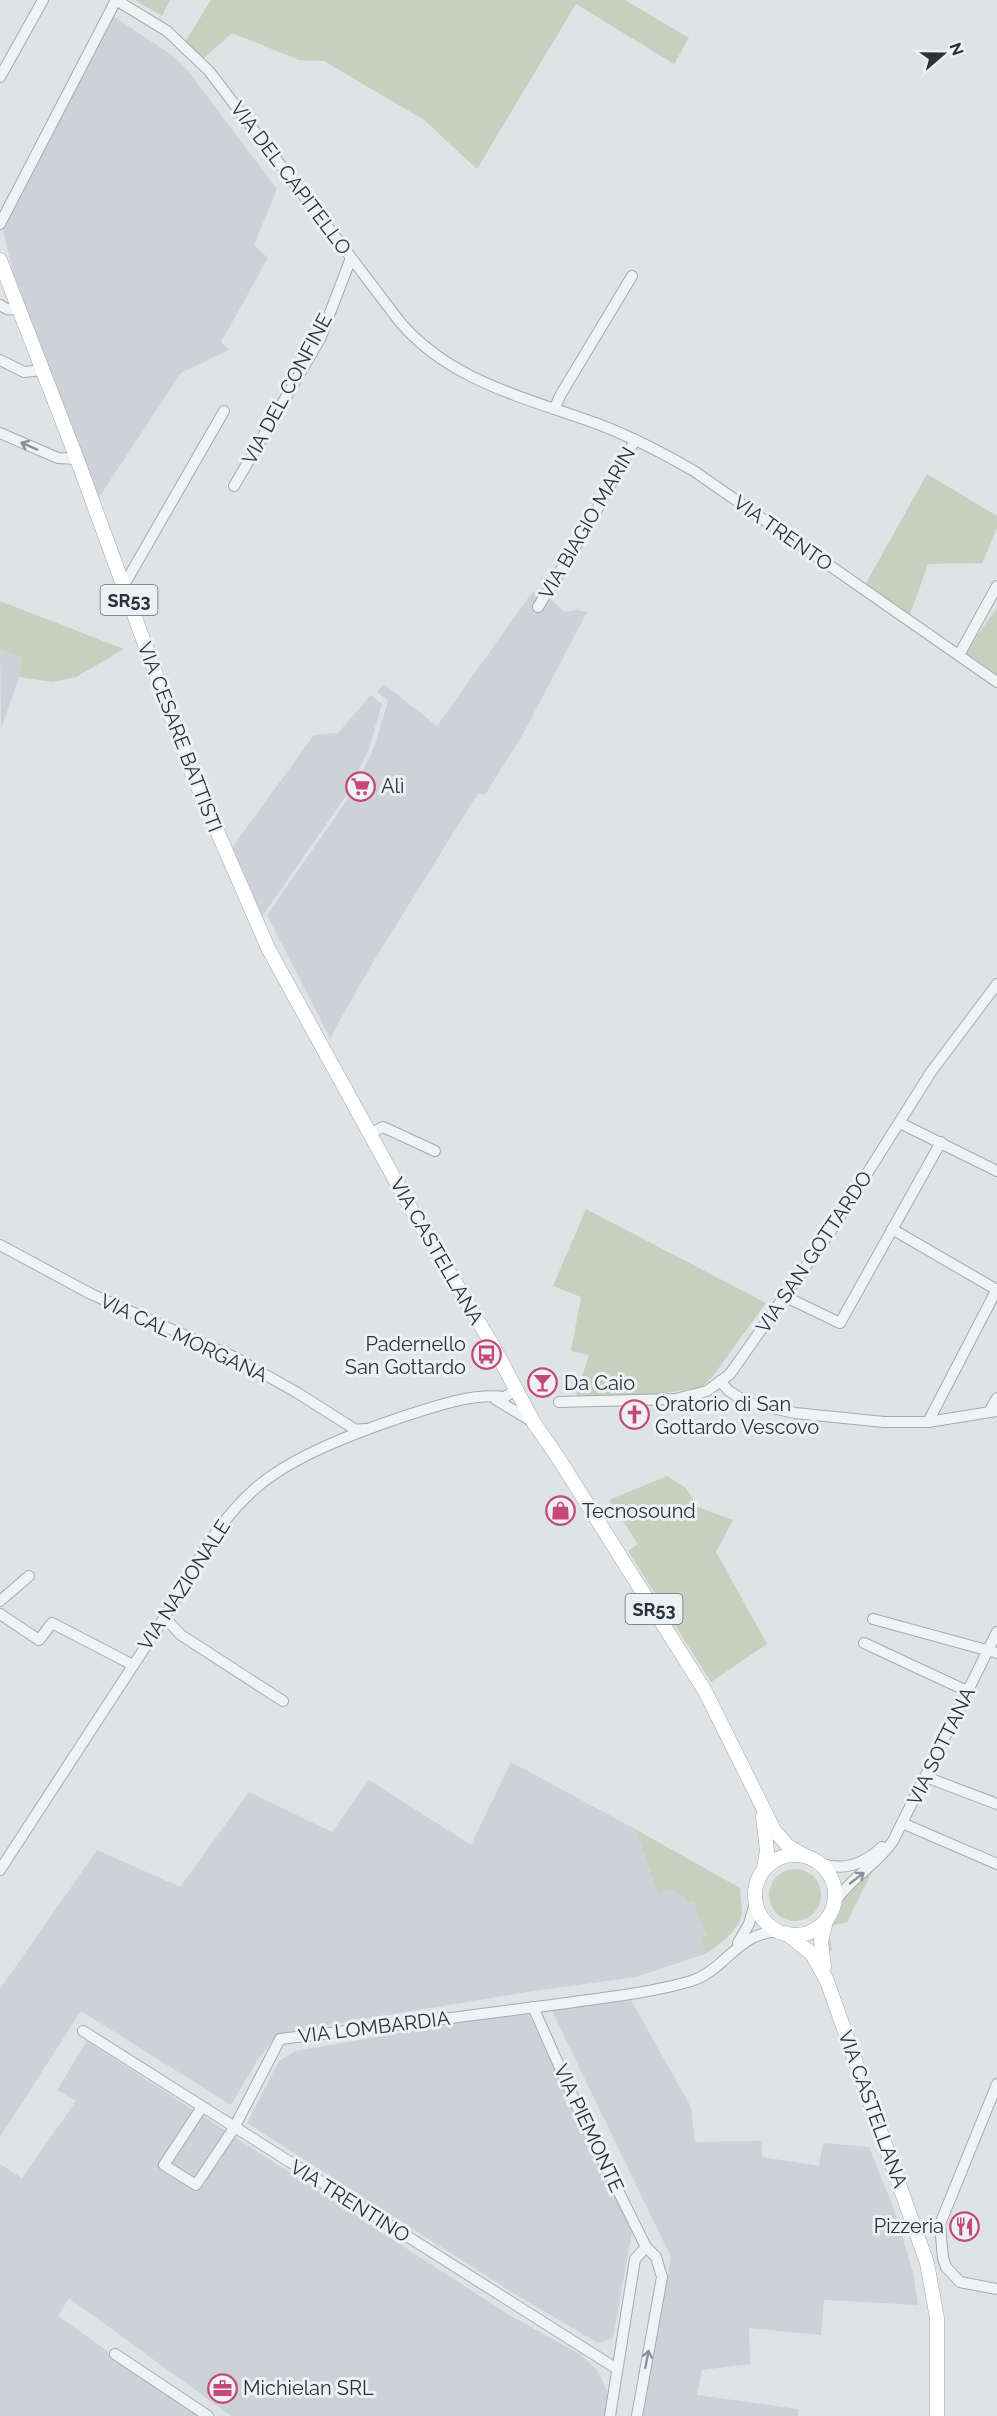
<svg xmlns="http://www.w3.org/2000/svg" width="997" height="2416" font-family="Raleway,sans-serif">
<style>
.built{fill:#ccd2d8}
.green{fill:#c7d0bf}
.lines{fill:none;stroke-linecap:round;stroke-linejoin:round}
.minor-casing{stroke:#a4abb0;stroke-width:12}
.major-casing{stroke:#9ea9b1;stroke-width:15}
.minor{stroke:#f0f3f5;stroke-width:10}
.major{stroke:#fff;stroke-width:14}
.oneway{stroke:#8c9398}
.labels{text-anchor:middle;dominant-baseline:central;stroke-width:6;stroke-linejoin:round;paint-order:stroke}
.shield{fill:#edf1f4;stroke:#636c73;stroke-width:1.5}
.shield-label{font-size:18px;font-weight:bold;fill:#28333c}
.street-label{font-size:20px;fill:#28333c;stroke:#edf1f4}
.poi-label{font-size:20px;fill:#28333c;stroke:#edf1f4;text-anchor:start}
</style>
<rect width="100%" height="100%" fill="#dee3e6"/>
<g class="built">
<path d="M113,16l59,39 16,16 89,118 -23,56 14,13 -47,84 8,8 -48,23 -87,132 -72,-191 -19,-85z"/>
<path d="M533,591l16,7 16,14 12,-2 10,2 -64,122 -38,61 -7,-2 -108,174 -40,71 -63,-123 87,-125 21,-45 13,-44 -11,-9 7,-8 53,42z"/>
<path d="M0,649l22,9 -3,19 -18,52z"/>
<path d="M371,695l11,9 -13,44 -21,45 -87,125 37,75 -72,-137 88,-121 24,-2z"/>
<path d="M511,1762l124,67 23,64 13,-4 22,12 13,35 -6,3 5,15 -69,23 -109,15 -230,38 -23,9 -16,20 -27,46 -150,-94 -81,126v-148l97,-139 83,37 69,-95 83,40 37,-52 102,65z"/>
<path d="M631,2000l60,107 4,35 67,-1v16l57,9 4,-23 46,4 26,65 18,60 5,33 -94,-5 -3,35 -72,-7 1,36 -48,6 -5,25 101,14v7h-155l28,-159 -121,-250 32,-5z"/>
<path d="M527,2011l106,214 -20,113 -15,5 -80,-47 -271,-173 32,-62 16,-10z"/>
<path d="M87,2041l422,274 72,40 17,16 11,25 -4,20h-374l-162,-118 -11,18 141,100h-199v-252l22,14 54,-77 -19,-11z"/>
</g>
<g class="green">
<path d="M135,0h35l-8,16z"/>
<path d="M211,0h414l64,38 -15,26 -98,-60 -99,165 -53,-49 -100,-59 -25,-1 -67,-27 -30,27 -17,-18z"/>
<path d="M927,474l70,42v12l-15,35 -54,1 -19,53 -44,-32z"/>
<path d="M0,601l124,48 -48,28 -24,5 -33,-5 3,-19 -22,-9z"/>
<path d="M997,608v68l-33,-22z"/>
<path d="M586,1209l180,94 -53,73 -11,11 -43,7 -32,3 -51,-2 13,-40 -18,-4 10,-54 -28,-11z"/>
<path d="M667,1476l19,12 12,19 35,13 -17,32 51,92 -56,38 -83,-131 10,-7 -29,-44z"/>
<path d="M635,1829l105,59c0,8 2,16 2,24 -1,18 -24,33 -37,42l-5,-16 6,-2 -13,-35 -6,2 -3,-6 -13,-8 -13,4z"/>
<path d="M874,1868l-27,54 -15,4 -3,6 3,18 -4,4 -1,-19 11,-20 7,-19z"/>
<circle cx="795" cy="1895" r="26"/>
</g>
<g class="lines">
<defs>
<g id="minor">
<path d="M116,0l51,31 42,40 191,251c51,60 127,76 198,102 34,13 65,29 96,47l303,211"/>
<path d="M0,77l43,-77"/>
<path d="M0,224l116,-224"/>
<path d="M0,305l7,4 12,1"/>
<path d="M0,360l24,12 18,-2"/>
<path d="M554,409l7,-15 71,-118"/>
<path d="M0,433l58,25 19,1"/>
<path d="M234,486l86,-147 31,-81"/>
<path d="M124,585l100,-174"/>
<path d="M538,607l50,-81 47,-86"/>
<path d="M959,655l38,-69"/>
<path d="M900,1123l97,48"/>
<path d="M369,1134l14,-7 52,24"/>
<path d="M892,1229l105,61"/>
<path d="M0,1245l91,49 143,63 62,35 60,38 8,-1"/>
<path d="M786,1297l54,26 101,-181"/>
<path d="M720,1381l9,10 19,12 47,10 89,9h44l69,-11"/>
<path d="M495,1399l38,23"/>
<path d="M559,1402l116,-3 32,-8 23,-17 102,-145 99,-157 66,-88"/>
<path d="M989,1412l8,-14"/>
<path d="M928,1422l69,-133"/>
<path d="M0,1601l29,-25"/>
<path d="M0,1614l39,26 13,-17 81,42"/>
<path d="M164,1617l17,18 102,66"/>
<path d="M873,1619l124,34"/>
<path d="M864,1643l103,48"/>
<path d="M926,1777l71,27"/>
<path d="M902,1823l95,41"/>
<path d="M820,1863c24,9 44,1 62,-16"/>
<path d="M0,1870c54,-83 107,-165 161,-247 32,-50 50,-96 96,-136 36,-31 98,-54 142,-69 34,-11 71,-25 106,-21l10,-7"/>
<path d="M835,1902c16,-25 42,-37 58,-61l104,-209"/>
<path d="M738,1943l11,-19 7,-24"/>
<path d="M533,2007l52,117 61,123 10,10 6,20 -25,139"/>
<path d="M83,2031l534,338"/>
<path d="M997,2084l-57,140 3,34 3,9 14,15 37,7"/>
<path d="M202,2107l-38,58 32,20 38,-57 46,-89c91,-11 181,-22 272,-34 46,-7 95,-11 139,-24 35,-11 49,-52 90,-49"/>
<path d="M115,2354l93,62"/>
<path d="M610,2416l25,-157 11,-12"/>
</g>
<g id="major">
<path d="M0,260l77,199 115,314 76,175 142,259 83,139 41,77 23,33 148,235 69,139 14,16 17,10"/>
<path d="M763,1817l4,33 -3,19"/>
<circle cx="795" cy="1895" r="40"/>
<path d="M786,1933l26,21 15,27 100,282 10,55v98"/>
<path d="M824,1967l-3,-26 5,-20"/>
</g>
</defs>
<use href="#minor" class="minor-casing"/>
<use href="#major" class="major-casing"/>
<use href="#minor" class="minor"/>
<use href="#major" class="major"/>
</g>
<defs><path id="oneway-shaft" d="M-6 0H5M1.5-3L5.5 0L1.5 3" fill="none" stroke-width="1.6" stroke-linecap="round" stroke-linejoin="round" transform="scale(1.5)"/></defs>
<g class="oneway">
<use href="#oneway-shaft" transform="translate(29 446) rotate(-156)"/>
<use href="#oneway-shaft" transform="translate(857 1878) rotate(-38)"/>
<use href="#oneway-shaft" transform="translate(647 2359) rotate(-79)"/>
</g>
<defs>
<symbol id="supermarket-ring" viewBox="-11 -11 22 22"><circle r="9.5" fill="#edf1f4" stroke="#c54974" stroke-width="1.5"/><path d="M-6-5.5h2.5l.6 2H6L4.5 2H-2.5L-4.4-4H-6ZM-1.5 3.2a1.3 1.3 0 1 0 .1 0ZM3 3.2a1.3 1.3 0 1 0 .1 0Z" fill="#c54974"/></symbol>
<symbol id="bus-ring" viewBox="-11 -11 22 22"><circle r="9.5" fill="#edf1f4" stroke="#c54974" stroke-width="1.5"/><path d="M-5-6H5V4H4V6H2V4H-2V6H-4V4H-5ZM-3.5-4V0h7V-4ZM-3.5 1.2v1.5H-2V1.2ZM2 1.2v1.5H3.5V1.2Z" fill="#c54974"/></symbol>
<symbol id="bar-ring" viewBox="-11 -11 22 22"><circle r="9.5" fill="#edf1f4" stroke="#c54974" stroke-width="1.5"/><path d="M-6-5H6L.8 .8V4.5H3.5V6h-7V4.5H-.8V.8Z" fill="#c54974"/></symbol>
<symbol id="church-ring" viewBox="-11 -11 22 22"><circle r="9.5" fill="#edf1f4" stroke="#c54974" stroke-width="1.5"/><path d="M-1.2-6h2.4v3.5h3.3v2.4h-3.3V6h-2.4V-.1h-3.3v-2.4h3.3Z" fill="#c54974"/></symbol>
<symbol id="shop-ring" viewBox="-11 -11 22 22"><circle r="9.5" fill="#edf1f4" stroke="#c54974" stroke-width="1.5"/><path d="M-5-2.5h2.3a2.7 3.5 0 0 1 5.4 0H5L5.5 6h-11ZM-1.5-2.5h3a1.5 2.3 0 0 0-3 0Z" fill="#c54974"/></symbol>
<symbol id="restaurant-ring" viewBox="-11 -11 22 22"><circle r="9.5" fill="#edf1f4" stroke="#c54974" stroke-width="1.5"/><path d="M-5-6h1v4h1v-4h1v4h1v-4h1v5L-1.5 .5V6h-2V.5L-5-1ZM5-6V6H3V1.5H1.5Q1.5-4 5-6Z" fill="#c54974"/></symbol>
<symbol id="office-ring" viewBox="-11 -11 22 22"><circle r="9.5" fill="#edf1f4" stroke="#c54974" stroke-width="1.5"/><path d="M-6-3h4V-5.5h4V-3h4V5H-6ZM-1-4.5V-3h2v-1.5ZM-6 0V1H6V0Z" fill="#c54974"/></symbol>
</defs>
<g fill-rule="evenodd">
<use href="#supermarket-ring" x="344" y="770" width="33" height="33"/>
<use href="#bus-ring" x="470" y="1338" width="33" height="33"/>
<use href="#bar-ring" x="526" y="1366" width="33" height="33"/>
<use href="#church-ring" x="618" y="1398" width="33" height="33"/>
<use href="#shop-ring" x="544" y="1494" width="33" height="33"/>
<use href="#restaurant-ring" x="948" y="2210" width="33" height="33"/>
<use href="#office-ring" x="206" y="2372" width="33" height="33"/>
</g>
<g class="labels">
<g class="shield">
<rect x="100.5" y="585" width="57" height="30" rx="4.5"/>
<rect x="625.5" y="1594" width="57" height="30" rx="4.5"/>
</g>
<g class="shield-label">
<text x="129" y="600">SR53</text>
<text x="654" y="1609">SR53</text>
</g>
<g class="street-label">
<text transform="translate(291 178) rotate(53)">VIA DEL CAPITELLO</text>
<text transform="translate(287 389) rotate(-62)">VIA DEL CONFINE</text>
<text transform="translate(587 523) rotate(-60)">VIA BIAGIO MARIN</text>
<text transform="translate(783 533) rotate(35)">VIA TRENTO</text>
<text transform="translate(180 737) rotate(69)">VIA CESARE BATTISTI</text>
<text transform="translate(437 1251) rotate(60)">VIA CASTELLANA</text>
<text transform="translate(814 1252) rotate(-56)">VIA SAN GOTTARDO</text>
<text transform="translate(184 1338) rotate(25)">VIA CAL MORGANA</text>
<text transform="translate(184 1585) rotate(-57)">VIA NAZIONALE</text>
<text transform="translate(941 1746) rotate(-64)">VIA SOTTANA</text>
<text transform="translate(374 2027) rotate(-7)">VIA LOMBARDIA</text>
<text transform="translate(873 2109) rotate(70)">VIA CASTELLANA</text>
<text transform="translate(589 2128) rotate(65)">VIA PIEMONTE</text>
<text transform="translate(350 2201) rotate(32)">VIA TRENTINO</text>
</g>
<g class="poi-label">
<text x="381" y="786">Alì</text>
<text x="466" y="1344" text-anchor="end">Padernello<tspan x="466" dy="23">San Gottardo</tspan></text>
<text x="564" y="1383">Da Caio</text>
<text x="655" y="1404">Oratorio di San<tspan x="655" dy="23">Gottardo Vescovo</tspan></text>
<text x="582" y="1511">Tecnosound</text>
<text x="944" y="2226" text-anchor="end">Pizzeria</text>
<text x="243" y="2388">Michielan SRL</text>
</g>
</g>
<g transform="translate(943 54) rotate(70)" stroke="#edf1f4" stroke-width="4.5" paint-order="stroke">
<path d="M0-4.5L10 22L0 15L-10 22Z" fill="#28333c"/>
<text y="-9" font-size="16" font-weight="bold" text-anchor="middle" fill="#28333c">N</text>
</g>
</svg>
